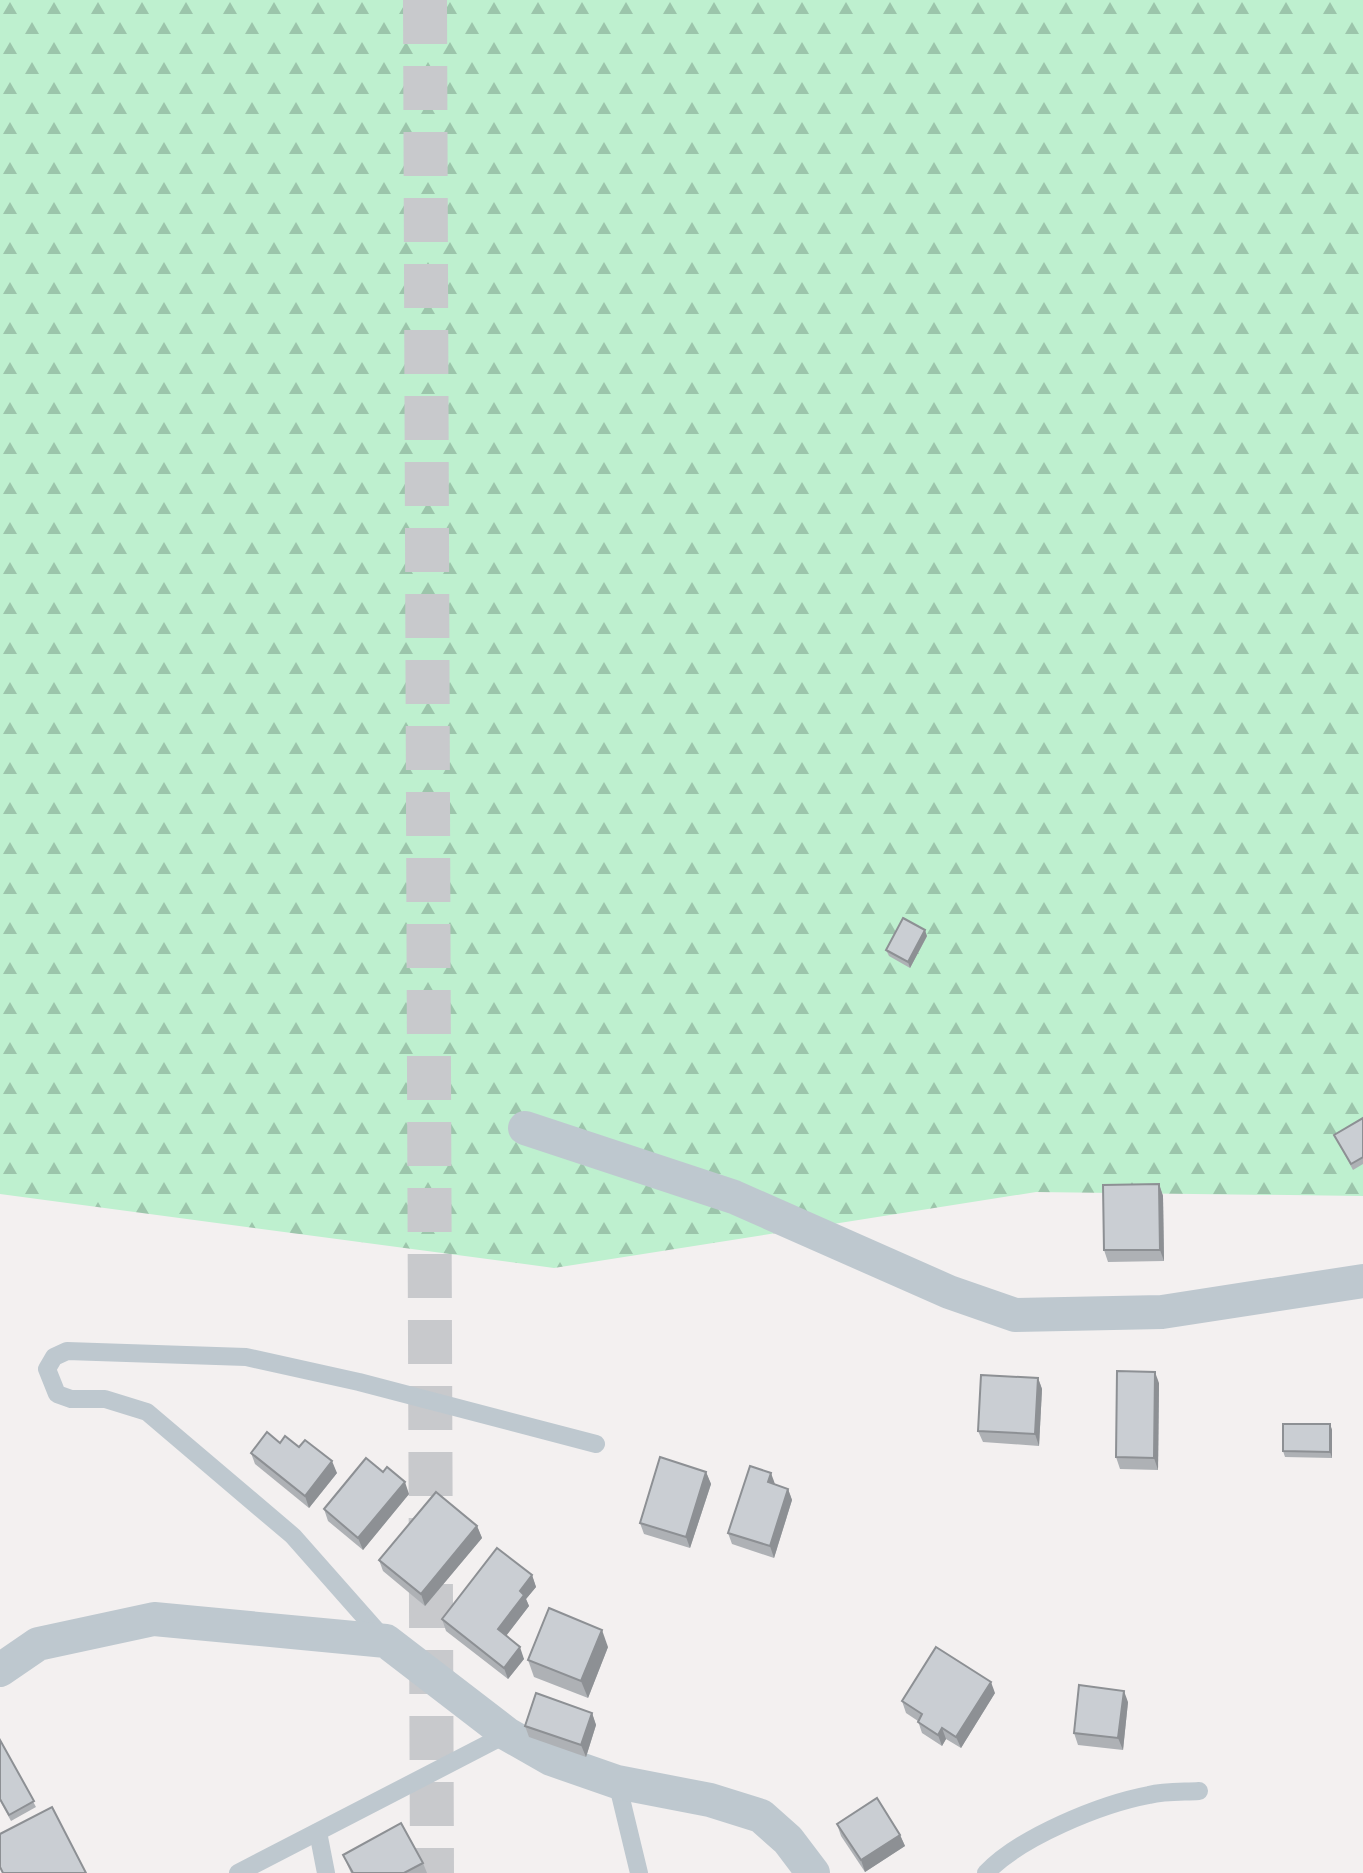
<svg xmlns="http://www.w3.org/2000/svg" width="1363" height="1873" font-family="Raleway,sans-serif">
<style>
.forest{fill:url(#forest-firs)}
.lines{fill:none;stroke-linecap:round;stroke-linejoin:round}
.trunk-tunnel{stroke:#c8c9cc;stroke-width:44;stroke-dasharray:44 22;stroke-linecap:butt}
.service{stroke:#bec8cf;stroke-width:18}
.minor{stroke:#bec8cf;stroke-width:34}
.wall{fill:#aeb1b5}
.shaded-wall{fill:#8d9094}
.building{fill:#caced3;stroke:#8d9094;stroke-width:2}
</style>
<defs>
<pattern id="forest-firs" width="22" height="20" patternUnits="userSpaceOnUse" patternTransform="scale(2)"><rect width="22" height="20" fill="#bef0cf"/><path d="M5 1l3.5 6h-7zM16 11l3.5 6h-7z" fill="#9cc5ab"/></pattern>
</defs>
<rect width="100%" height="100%" fill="#f3f0f0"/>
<path class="forest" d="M0,0h1363v1196l-327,-4 -482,76 -554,-74z"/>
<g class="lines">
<path class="trunk-tunnel" d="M425,0l7,1873"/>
<g class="service">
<path d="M384,1639l-91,-103 -146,-124 -42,-13h-34l-14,-5 -10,-25 7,-12 13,-6 179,6 113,25 237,62"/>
<path d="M617,1782l22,91"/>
<path d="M318,1832l8,41"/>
<path d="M238,1873l269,-139"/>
<path d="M986,1873c34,-36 115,-69 163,-78 16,-4 34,-3 50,-4"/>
</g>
<g class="minor">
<path d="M525,1128l209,69 215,95 66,23 147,-3 201,-31"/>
<path d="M0,1670l38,-26 116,-25 232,22 121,93 44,25 66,23 93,18 51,16 27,24 25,33"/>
</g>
</g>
<g class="wall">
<path d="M927,936l-17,32 -21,-12 -3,-6z"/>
<path d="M1363,1118v46l-10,6 -19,-35z"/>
<path d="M1159,1184l4,12 1,65 -56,1 -4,-12z"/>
<path d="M1038,1378l4,11 -3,57 -56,-4 -5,-11z"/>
<path d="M1159,1383l-1,87 -38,-1 -4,-12z"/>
<path d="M1330,1424l2,6v28l-47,-1 -2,-6z"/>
<path d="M280,1443l19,4 38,26 -28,35 -54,-44 -4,-11z"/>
<path d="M706,1472l5,12 -21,64 -46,-14 -4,-11z"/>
<path d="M775,1485l13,4 4,11 -18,58 -42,-14 -4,-11z"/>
<path d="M409,1494l-46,56 -35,-29 -4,-12z"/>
<path d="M477,1526l5,12 -57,68 -42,-35 -4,-11z"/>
<path d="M532,1575l4,12 -10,12 3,7 -23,30 18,23 -16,20 -62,-48 -4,-12z"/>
<path d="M608,1647l-20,51 -54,-21 -6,-17z"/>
<path d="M995,1693l-34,55 -15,-9 -4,7 -20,-13 -4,-12 -12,-8 -4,-12z"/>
<path d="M1128,1702l-5,48 -45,-5 -4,-12z"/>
<path d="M592,1713l4,12 -10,32 -57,-20 -4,-11z"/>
<path d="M0,1740l36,67 -25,14 -11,-20z"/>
<path d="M837,1824l63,11 5,11 -40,26 -24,-36z"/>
<path d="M343,1855l80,8 4,10h-76z"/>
</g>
<g class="shaded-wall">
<path d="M925,930l2,6 -17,32 -2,-6z"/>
<path d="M1159,1184l4,12 1,65 -4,-11z"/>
<path d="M1155,1372l4,11 -1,87 -4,-12z"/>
<path d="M1038,1378l4,11 -3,57 -4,-12z"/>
<path d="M1330,1424l2,6v28l-2,-6z"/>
<path d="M332,1461l5,12 -28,35 -4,-12z"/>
<path d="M706,1472l5,12 -21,64 -4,-11z"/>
<path d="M771,1473l4,11 -7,-2z"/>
<path d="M405,1482l4,12 -46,56 -5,-12z"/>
<path d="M788,1489l4,11 -18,58 -4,-12z"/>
<path d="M477,1526l5,12 -57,68 -4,-12z"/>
<path d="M532,1575l4,12 -10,12 3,7 -27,35 -4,-12 22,-38z"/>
<path d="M602,1630l6,17 -20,51 -7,-17z"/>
<path d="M520,1647l4,12 -16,20 -4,-11z"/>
<path d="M991,1682l4,11 -34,55 -5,-11z"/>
<path d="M1124,1691l4,11 -5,48 -5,-12z"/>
<path d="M592,1713l4,12 -10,32 -5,-12z"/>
<path d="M942,1728l4,11 -4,7 -4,-11z"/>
<path d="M900,1835l5,11 -40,26 -4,-12z"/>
</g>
<g class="building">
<path d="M903,918l22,12 -17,32 -22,-12z"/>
<path d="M1363,1118v39l-12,7 -17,-29z"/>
<path d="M1159,1184l1,66h-56l-1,-65z"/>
<path d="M1117,1371l38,1 -1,86 -38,-1z"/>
<path d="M981,1375l57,3 -3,56 -57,-3z"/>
<path d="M1283,1424h47v28l-47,-1z"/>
<path d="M267,1432l13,11 5,-7 14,11 6,-7 27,21 -27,35 -54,-43z"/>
<path d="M660,1457l46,15 -20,65 -46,-14z"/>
<path d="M366,1458l17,14 4,-5 18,15 -47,56 -34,-29z"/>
<path d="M750,1466l21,7 -3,9 20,7 -18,57 -42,-13z"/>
<path d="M436,1492l41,34 -56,68 -42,-34z"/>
<path d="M497,1548l35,27 -12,16 4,4 -26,34 22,18 -16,21 -62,-49z"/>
<path d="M549,1608l53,22 -21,51 -53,-21z"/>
<path d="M936,1647l55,35 -35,55 -14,-9 -4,7 -20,-13 4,-8 -20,-13z"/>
<path d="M1079,1685l45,6 -6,47 -44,-5z"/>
<path d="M536,1693l56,20 -11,32 -56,-19z"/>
<path d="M0,1740l34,61 -25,14 -9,-16z"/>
<path d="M877,1798l23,37 -39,25 -24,-36z"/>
<path d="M52,1807l34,66h-83l-3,-6v-33z"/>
<path d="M401,1823l22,40 -19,10h-51l-10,-18z"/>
</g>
</svg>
